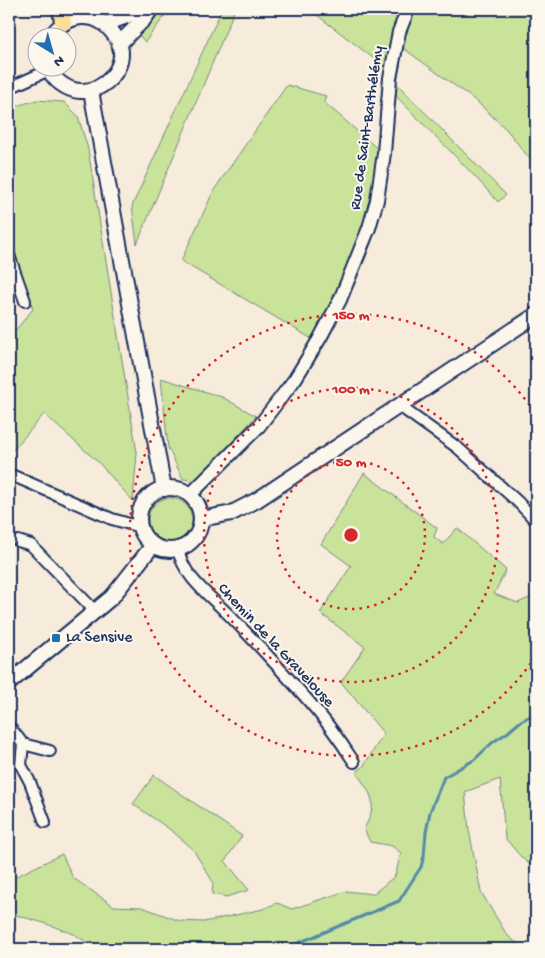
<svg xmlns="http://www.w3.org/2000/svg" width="545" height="958" font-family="'Gochi Hand',sans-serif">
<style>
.green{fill:#c9e39a;stroke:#72897c}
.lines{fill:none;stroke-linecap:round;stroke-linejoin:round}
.stream{stroke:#558aa9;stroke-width:3}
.minor-casing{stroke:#1b2f5e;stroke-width:14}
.tertiary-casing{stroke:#1b2f5e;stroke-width:16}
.secondary-casing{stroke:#1b2f5e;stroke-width:18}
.trunk-casing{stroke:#1b2f5e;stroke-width:20}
.minor{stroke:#fbf7ec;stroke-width:10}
.tertiary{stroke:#fbf7ec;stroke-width:12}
.secondary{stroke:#fbf7ec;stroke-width:14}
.trunk{stroke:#fedd96;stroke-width:16}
.ring{fill:none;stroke:#d62828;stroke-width:2.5;stroke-dasharray:2.5 5}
.poi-dot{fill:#1f6fb2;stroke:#fbf7ec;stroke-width:2}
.labels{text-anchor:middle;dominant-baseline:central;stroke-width:4;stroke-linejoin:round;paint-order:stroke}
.street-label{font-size:16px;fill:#1b2f5e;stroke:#fbf7ec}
.poi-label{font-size:16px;fill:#1b2f5e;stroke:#fbf7ec;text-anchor:start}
.centre{fill:#d62828;stroke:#fbf7ec;stroke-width:2.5}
.ring-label{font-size:15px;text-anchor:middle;font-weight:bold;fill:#d62828;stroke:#fbf7ec;stroke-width:4;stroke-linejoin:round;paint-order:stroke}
</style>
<rect width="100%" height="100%" fill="#f7ecdb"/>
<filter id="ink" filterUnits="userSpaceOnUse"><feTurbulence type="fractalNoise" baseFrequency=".02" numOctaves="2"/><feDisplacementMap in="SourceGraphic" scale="10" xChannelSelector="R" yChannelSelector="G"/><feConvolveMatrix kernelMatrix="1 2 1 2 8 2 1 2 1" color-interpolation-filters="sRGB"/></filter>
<g filter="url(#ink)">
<g class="green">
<path d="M117,9h53l-25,33z"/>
<path d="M222,9h13l-98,235 -5,-38z"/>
<path d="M309,9h227v158l-29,-37 -31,-29 -73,-53 -5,29z"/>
<path d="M397,84l109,111 -8,7c-32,-37 -68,-70 -102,-106z"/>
<path d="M287,85l39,11 -2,6 64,56c-2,15 -3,30 -6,45 -8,45 -34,95 -54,136l-10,-8 -6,8 -131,-78 33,-71z"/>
<path d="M37,100l27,2 14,14 10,33 49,304 -4,48 -35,-39 -54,-48 -35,41v-117l24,-29 -24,-75v-126z"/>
<path d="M161,378l61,19 34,19 -60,65 -13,-2 -15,-31z"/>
<path d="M364,473l73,55 -3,9 9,7 14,-16 49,42 -12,24 24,9 18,-8v275l-15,-13 -16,-19 -5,-59 -35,13 4,38 12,62 26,43 17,14h-70l-3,-1 -11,1h-343l-23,-15 -30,-11 -35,-10v-44l6,8 47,-23 11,24 41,28 28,1 38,14 24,1 59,-13 14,-6 15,6 54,-18 27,3 22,-18 6,-23 -9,-7 -22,-4 -6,-13c15,-28 8,-33 -8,-57l6,-4 22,-34 -43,-52 24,-35 -45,-34 31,-47 -30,-22z"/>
<circle cx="170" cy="520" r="22"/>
<path d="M154,775l88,61 -17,25 24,29 -23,7 -14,-3 1,-12 -21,-34 -20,-17 -39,-27z"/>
</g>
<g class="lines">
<path class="stream" d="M284,949l115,-48 22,-34 3,-11 2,-24 4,-20 14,-35 30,-17 19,-18 14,-9 14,-12 15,-8"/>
<defs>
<g id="minor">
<path d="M9,88l40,-18"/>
<path d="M9,255l16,46"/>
<path d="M398,405l60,43 60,54 18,19"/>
<path d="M9,474l103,45 28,8"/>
<path d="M18,541l13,4 65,67"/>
<path d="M178,549c6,30 33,47 53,68 26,26 51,54 75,81 18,20 34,42 48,64"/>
<path d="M9,726l14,18 -2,21 9,17 15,40"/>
<path d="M23,744l27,7"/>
</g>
<path id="tertiary" d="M190,495l69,-69 36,-47 25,-41 20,-38 29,-72 8,-28 7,-47 6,-75 9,-46 9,-23"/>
<g id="secondary">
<path d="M105,24l22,-8 11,-7"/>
<path d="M120,43l24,-24 7,-10"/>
<path d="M48,68c6,12 18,22 32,23 25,2 48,-25 39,-48 -1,-4 -4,-7 -6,-10 -18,-25 -48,-19 -63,5"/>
<path d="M91,91l73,398"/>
<circle cx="170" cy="519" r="31"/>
<path d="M201,519l31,-6 25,-13 279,-185"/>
<path d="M9,683l103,-86 41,-52"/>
</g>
<path id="trunk" d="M61,9l2,13"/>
</defs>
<use href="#minor" class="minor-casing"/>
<use href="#tertiary" class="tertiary-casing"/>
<use href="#secondary" class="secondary-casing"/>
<use href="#trunk" class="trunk-casing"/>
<use href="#minor" class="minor"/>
<use href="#tertiary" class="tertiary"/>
<use href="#secondary" class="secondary"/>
<use href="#trunk" class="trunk"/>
</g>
</g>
<g class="ring">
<circle cx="351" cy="535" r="74"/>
<circle cx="351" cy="535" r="147"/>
<path d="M535 657A221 221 0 1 1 535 413"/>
</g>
<rect class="poi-dot" x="51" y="633" width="10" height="10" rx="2.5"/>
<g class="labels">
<g class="street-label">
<text transform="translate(368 128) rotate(-82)">Rue de Saint-Barthélémy</text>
<text transform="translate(275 646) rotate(47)">Chemin de la Gravelouse</text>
</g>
<g class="poi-label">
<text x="66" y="638">La Sensive</text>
</g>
</g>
<circle cx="351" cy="535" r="8" class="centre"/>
<g class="ring-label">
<text x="351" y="319">150 m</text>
<text x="351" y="393">100 m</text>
<text x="351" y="466">50 m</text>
</g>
<rect width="545" height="958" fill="none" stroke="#fbf7ec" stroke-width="30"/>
<rect x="15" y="15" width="515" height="928" fill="none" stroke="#1b2f5e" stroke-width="2" filter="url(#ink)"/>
<g transform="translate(52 52) rotate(143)"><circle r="24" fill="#fbf7ec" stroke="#a1a7b3"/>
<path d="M0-4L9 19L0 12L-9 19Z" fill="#1f6fb2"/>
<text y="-8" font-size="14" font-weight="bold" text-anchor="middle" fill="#1b2f5e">N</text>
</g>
</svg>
